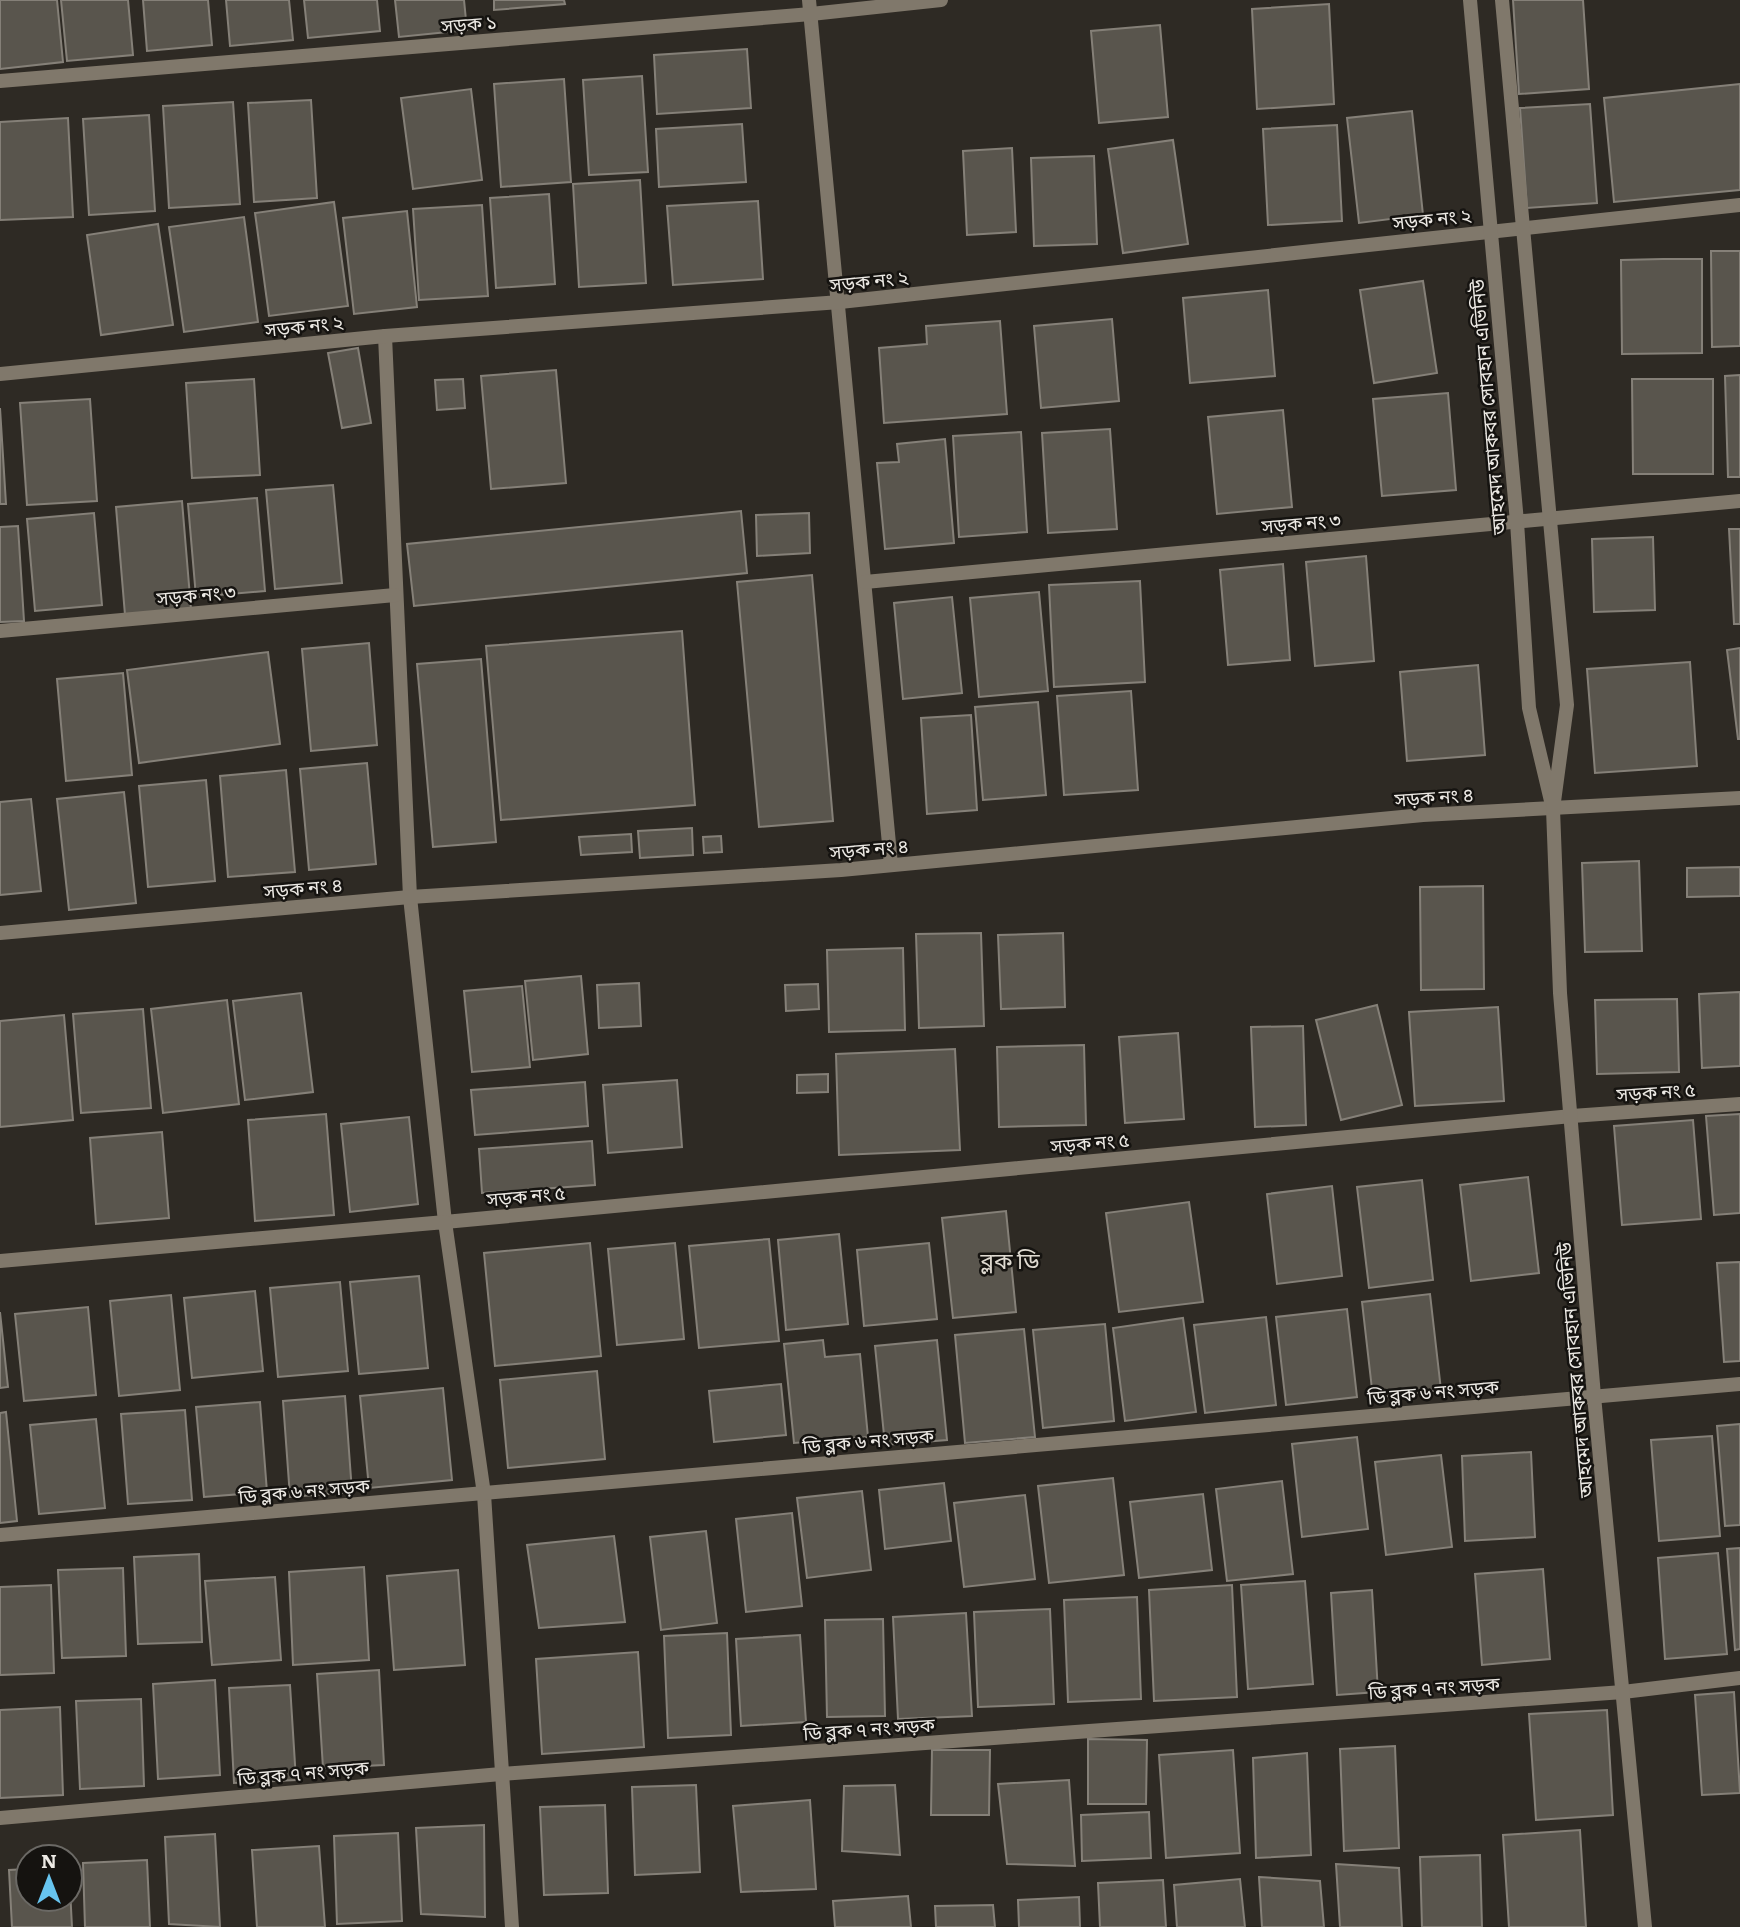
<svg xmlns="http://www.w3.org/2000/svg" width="1740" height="1927" font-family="Literata,'Noto Sans Bengali',serif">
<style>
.building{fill:#59554d;stroke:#858078;stroke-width:2}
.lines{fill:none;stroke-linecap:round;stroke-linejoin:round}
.minor{stroke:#80786b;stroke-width:14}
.tertiary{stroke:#80786b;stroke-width:14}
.labels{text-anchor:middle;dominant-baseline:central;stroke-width:5;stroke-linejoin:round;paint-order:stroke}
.street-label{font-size:19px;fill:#ece9e4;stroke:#151310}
.quarter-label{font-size:23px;fill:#e0dbd2;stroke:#151310}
</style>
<rect width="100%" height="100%" fill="#2e2a24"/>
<g class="building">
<path d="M0,0h57l6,62 -63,7z"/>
<path d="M61,0h67l5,55 -66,6z"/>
<path d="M143,0h65l4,45 -65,6z"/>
<path d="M226,0h63l4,40 -63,6z"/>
<path d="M304,0h73l3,31 -72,7z"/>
<path d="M395,0h69l3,30 -68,7z"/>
<path d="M494,0h70l1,4 -71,6z"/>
<path d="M1513,0h70l6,89 -70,5z"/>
<path d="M1329,4l5,100 -77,5 -5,-100z"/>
<path d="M1160,25l8,92 -69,6 -8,-92z"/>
<path d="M747,49l4,59 -94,6 -3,-59z"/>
<path d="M642,76l6,96 -59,3 -6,-95z"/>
<path d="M564,79l7,103 -70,5 -7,-103z"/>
<path d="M1740,84v106l-126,12 -10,-104z"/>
<path d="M471,89l11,91 -69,9 -12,-91z"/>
<path d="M311,100l6,98 -63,4 -6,-99z"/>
<path d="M233,102l7,102 -71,4 -6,-102z"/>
<path d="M1590,104l7,99 -70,5 -7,-100z"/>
<path d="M1412,111l11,104 -64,8 -12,-105z"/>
<path d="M149,115l6,96 -66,4 -6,-96z"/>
<path d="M68,118l5,99 -73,3v-98z"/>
<path d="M742,124l4,58 -87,5 -3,-58z"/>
<path d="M1337,125l5,96 -74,4 -5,-96z"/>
<path d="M1173,140l15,104 -65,9 -15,-104z"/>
<path d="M1012,148l4,84 -49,3 -4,-84z"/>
<path d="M1094,156l3,88 -63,2 -3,-88z"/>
<path d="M640,180l6,103 -67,4 -6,-103z"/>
<path d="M549,194l6,90 -59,4 -6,-90z"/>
<path d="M758,201l5,78 -90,6 -6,-79z"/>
<path d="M334,202l14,104 -79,10 -14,-103z"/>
<path d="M482,205l6,91 -69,4 -6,-91z"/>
<path d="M407,211l10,96 -63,7 -11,-96z"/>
<path d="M244,217l14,105 -74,10 -15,-105z"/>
<path d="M158,224l15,101 -72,10 -14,-100z"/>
<path d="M1711,251h29v95l-28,1z"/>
<path d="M1663,259h39v94l-80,1 -1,-94z"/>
<path d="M1423,281l14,92 -63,10 -14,-93z"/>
<path d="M1268,290l7,86 -85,7 -7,-85z"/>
<path d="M1112,319l7,82 -78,7 -7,-82z"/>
<path d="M1000,321l7,93 -123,9 -5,-75 48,-4 -1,-18z"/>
<path d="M358,348l13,75 -29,5 -14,-75z"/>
<path d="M556,370l10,113 -75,6 -10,-113z"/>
<path d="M1740,375v102h-12l-3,-101z"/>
<path d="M254,379l6,96 -68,3 -6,-95z"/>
<path d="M463,379l2,29 -28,2 -2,-30z"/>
<path d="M1632,379h81v95h-80z"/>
<path d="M1448,393l8,97 -74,6 -9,-97z"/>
<path d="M90,399l7,102 -70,4 -7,-102z"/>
<path d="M0,408l6,96h-6z"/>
<path d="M1283,410l9,97 -75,7 -9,-97z"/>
<path d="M1110,429l7,100 -69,4 -6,-100z"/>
<path d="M1021,432l6,100 -68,5 -6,-101z"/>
<path d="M945,439l9,104 -69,6 -8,-86 22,-1 -2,-18z"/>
<path d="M333,485l9,98 -67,6 -9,-99z"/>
<path d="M257,498l8,93 -69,6 -8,-93z"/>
<path d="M182,501l9,108 -66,6 -9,-108z"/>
<path d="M741,511l6,62 -333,33 -7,-62z"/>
<path d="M94,513l8,92 -67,6 -8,-92z"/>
<path d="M809,513l1,40 -53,3 -1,-41z"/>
<path d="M18,526l6,95 -24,1v-95z"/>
<path d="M1729,529h11v95h-6z"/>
<path d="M1653,537l2,73 -61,2 -2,-73z"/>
<path d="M1366,556l8,105 -59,5 -9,-104z"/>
<path d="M1283,564l7,96 -62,5 -8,-95z"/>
<path d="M812,575l21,246 -74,6 -22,-245z"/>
<path d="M1140,581l5,101 -91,5 -5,-102z"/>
<path d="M1039,592l9,99 -69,6 -9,-99z"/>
<path d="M952,597l10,96 -59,6 -9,-96z"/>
<path d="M682,631l13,174 -194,15 -15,-174z"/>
<path d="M369,643l8,102 -66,6 -9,-102z"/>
<path d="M1740,648v91h-2l-11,-89z"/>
<path d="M268,652l12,92 -141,19 -12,-93z"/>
<path d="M481,659l15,183 -63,5 -16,-183z"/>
<path d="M1690,662l7,104 -102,7 -8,-104z"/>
<path d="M1478,665l7,90 -78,6 -7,-89z"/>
<path d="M123,673l9,102 -66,6 -9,-102z"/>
<path d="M1131,691l7,99 -74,5 -7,-99z"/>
<path d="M1038,702l8,93 -63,5 -8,-93z"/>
<path d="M971,715l6,95 -50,4 -6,-96z"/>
<path d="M367,763l9,101 -67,6 -9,-101z"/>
<path d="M286,770l9,102 -67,5 -8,-101z"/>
<path d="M206,780l9,101 -67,6 -9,-101z"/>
<path d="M124,792l12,111 -67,7 -12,-111z"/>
<path d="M31,799l10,92 -41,4v-93z"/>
<path d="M692,828l1,27 -53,3 -2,-27z"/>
<path d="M631,834l1,18 -51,3 -2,-18z"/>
<path d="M721,836l1,16 -18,1 -1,-16z"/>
<path d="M1639,861l3,90 -57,1 -3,-89z"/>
<path d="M1740,867v29l-53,1v-29z"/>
<path d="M1483,886l1,103 -63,1 -1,-103z"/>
<path d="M981,933l3,93 -65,2 -3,-94z"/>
<path d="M1063,933l2,74 -64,2 -3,-74z"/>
<path d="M903,948l2,82 -76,2 -2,-82z"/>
<path d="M581,976l7,78 -55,6 -8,-79z"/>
<path d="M639,983l2,43 -42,2 -2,-43z"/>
<path d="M818,984l1,25 -33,2 -1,-26z"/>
<path d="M522,986l8,81 -58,5 -8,-81z"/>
<path d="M1740,992v74l-38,2 -3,-74z"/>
<path d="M301,993l12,99 -68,8 -12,-99z"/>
<path d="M1677,999l2,73 -82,2 -2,-74z"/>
<path d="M227,1000l12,104 -76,9 -12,-104z"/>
<path d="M1377,1005l25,100 -61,15 -25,-100z"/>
<path d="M1498,1007l6,94 -89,5 -6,-94z"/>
<path d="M143,1009l8,99 -70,5 -8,-99z"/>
<path d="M64,1015l9,105 -73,7v-106z"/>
<path d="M1303,1026l3,99 -51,2 -4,-100z"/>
<path d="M1178,1033l6,86 -59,4 -6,-86z"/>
<path d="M1084,1045l2,80 -87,2 -2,-80z"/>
<path d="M955,1049l5,101 -121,5 -3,-101z"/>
<path d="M828,1074v18l-31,1v-18z"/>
<path d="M677,1080l5,67 -74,6 -5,-68z"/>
<path d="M585,1082l3,44 -113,9 -4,-45z"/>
<path d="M326,1114l8,101 -79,6 -7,-101z"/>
<path d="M1740,1114v99l-26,2 -8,-99z"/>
<path d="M409,1117l9,87 -68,8 -9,-88z"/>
<path d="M1693,1120l8,99 -79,6 -8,-99z"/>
<path d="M162,1132l7,86 -73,6 -6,-86z"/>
<path d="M592,1141l3,44 -113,8 -3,-44z"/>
<path d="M1528,1177l11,96 -68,8 -11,-96z"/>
<path d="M1422,1180l11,100 -64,8 -12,-101z"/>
<path d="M1332,1186l10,90 -65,8 -10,-90z"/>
<path d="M1189,1202l14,100 -84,10 -13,-99z"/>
<path d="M1006,1211l10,101 -63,6 -11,-100z"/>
<path d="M839,1234l9,90 -62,6 -8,-90z"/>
<path d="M769,1239l10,102 -80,7 -10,-102z"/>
<path d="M590,1243l11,113 -106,10 -11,-113z"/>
<path d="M675,1243l9,96 -67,6 -9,-96z"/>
<path d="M929,1243l8,76 -73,7 -7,-76z"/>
<path d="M1740,1262v99l-16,1 -7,-99z"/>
<path d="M419,1276l9,92 -69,6 -9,-92z"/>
<path d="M340,1282l8,89 -70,6 -8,-89z"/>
<path d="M255,1291l8,80 -71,7 -8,-80z"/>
<path d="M1430,1294l11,96 -68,8 -11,-96z"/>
<path d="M171,1295l9,95 -61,6 -9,-95z"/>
<path d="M88,1307l8,88 -72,6 -9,-87z"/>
<path d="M1347,1309l10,88 -71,8 -10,-88z"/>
<path d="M0,1312l8,75 -8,1z"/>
<path d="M1266,1317l10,88 -71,8 -11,-88z"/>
<path d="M1183,1318l13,94 -71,9 -12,-93z"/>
<path d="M1105,1324l9,97 -71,7 -10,-98z"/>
<path d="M1024,1329l11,108 -70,6 -10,-108z"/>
<path d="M823,1340l2,17 35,-3 8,83 -74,6 -10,-99z"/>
<path d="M937,1340l10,100 -62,5 -10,-99z"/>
<path d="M597,1371l8,88 -97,9 -8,-88z"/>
<path d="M781,1384l5,51 -72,7 -5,-51z"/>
<path d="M443,1388l9,92 -83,8 -9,-92z"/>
<path d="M345,1396l7,96 -62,5 -7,-96z"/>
<path d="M260,1402l7,90 -63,5 -8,-90z"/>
<path d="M185,1410l7,90 -64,4 -7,-90z"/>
<path d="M6,1412l11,109 -17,2v-110z"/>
<path d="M96,1419l9,89 -66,6 -9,-89z"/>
<path d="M1740,1424v101l-15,1 -8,-100z"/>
<path d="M1712,1436l8,100 -61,5 -8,-101z"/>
<path d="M1357,1437l11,92 -66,8 -10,-93z"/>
<path d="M1531,1452l4,85 -70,4 -3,-85z"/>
<path d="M1441,1455l11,92 -66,8 -11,-93z"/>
<path d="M1113,1478l11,97 -75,8 -11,-97z"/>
<path d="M1282,1481l11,93 -66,7 -11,-92z"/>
<path d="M944,1483l7,58 -66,8 -6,-59z"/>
<path d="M862,1491l9,79 -64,8 -10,-80z"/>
<path d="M1203,1494l9,76 -73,8 -9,-76z"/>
<path d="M1025,1495l10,84 -71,8 -10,-84z"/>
<path d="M792,1513l10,93 -56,6 -10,-93z"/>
<path d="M706,1531l11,92 -56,7 -11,-93z"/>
<path d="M614,1536l11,86 -86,6 -12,-83z"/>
<path d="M1740,1548v101l-5,1 -8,-101z"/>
<path d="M1718,1553l9,101 -62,5 -7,-101z"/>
<path d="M199,1554l3,88 -64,2 -4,-87z"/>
<path d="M364,1567l5,93 -76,5 -4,-93z"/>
<path d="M123,1568l3,88 -64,2 -4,-88z"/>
<path d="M1543,1569l7,90 -68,6 -7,-91z"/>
<path d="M458,1570l7,95 -71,5 -7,-94z"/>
<path d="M275,1577l6,83 -69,5 -7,-84z"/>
<path d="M1305,1581l8,103 -65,5 -7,-104z"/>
<path d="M51,1585l3,88 -54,2v-88z"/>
<path d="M1232,1585l5,112 -83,4 -5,-111z"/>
<path d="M1372,1590l6,102 -41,3 -6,-102z"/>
<path d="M1137,1597l4,102 -73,3 -4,-102z"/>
<path d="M1050,1609l4,95 -76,3 -4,-95z"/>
<path d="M966,1613l6,103 -74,3 -5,-102z"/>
<path d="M883,1619l2,97 -58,1 -2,-97z"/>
<path d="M727,1633l4,102 -63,3 -4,-102z"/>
<path d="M800,1635l6,87 -65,4 -5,-87z"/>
<path d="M638,1652l6,95 -102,7 -6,-95z"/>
<path d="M379,1670l5,95 -61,3 -6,-94z"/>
<path d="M215,1680l5,95 -62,4 -5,-95z"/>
<path d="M290,1685l6,95 -62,3 -5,-95z"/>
<path d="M1734,1692l6,101 -38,2 -7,-100z"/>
<path d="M141,1699l3,87 -64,3 -4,-88z"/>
<path d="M60,1707l3,88 -63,3v-88z"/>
<path d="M1607,1710l6,105 -77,5 -7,-106z"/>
<path d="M1088,1739l59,1 -1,64h-58z"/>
<path d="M1395,1746l4,102 -55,3 -4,-102z"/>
<path d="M932,1750h58l-1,65h-58z"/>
<path d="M1233,1750l7,103 -74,5 -7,-103z"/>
<path d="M1307,1753l4,102 -55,3 -3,-100z"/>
<path d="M1069,1780l6,86 -68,-2 -9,-80z"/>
<path d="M696,1785l4,87 -65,3 -3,-88z"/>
<path d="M895,1785l5,70 -58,-4 2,-65z"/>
<path d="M810,1800l6,89 -75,3 -8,-86z"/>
<path d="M605,1805l3,88 -64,2 -4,-88z"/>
<path d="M1149,1812l2,46 -69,3 -1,-46z"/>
<path d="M484,1825l1,92 -64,-3 -5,-86z"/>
<path d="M1580,1830l6,97h-77l-6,-92z"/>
<path d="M398,1833l4,88 -65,3 -3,-88z"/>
<path d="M215,1834l5,93 -51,-3 -4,-87z"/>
<path d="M319,1846l6,81h-68l-5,-77z"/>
<path d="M1480,1855l2,72h-60l-2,-70z"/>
<path d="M147,1860l3,67h-65l-2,-64z"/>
<path d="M1336,1864l63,4 3,59h-62z"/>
<path d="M28,1869v30h42v-10l2,38h-60l-3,-57z"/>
<path d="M1259,1877l61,4 4,46h-62z"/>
<path d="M1240,1879l5,48h-68l-3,-42z"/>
<path d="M1163,1880l3,47h-66l-2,-44z"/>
<path d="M908,1896l3,31h-76l-2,-26z"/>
<path d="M1079,1897l1,30h-61l-1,-27z"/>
<path d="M993,1905l2,22h-59l-1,-21z"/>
</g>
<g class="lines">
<g class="minor">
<path d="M809,0l82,865"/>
<path d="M0,81l811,-67 130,-14"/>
<path d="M385,336l25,561 35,325 1127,-106 168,-12"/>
<path d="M0,374l385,-38 455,-34 900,-97"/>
<path d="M865,582l875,-81"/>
<path d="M0,631l395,-36"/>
<path d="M0,933l410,-36 431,-27 582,-55 317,-17"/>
<path d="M0,1261l445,-39 39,272 28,433"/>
<path d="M0,1535l1740,-151"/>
<path d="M0,1818l501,-44 1122,-82 117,-14"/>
</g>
<g class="tertiary">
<path d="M1470,0l47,522 12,186 22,93"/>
<path d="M1502,0l65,705 -14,104 7,184 34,403 51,531"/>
</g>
</g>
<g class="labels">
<g class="street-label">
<text transform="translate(469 23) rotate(-5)">সড়ক ১</text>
<text transform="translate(1432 218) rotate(-6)">সড়ক নং ২</text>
<text transform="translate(869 280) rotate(-6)">সড়ক নং ২</text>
<text transform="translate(304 325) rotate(-6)">সড়ক নং ২</text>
<text transform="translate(1487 407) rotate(-95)">আহমেদ আকবর সোবহান এভিনিউ</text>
<text transform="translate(1301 522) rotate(-5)">সড়ক নং ৩</text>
<text transform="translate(196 594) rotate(-5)">সড়ক নং ৩</text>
<text transform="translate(1434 796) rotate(-4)">সড়ক নং ৪</text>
<text transform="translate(869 848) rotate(-5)">সড়ক নং ৪</text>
<text transform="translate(303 887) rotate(-5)">সড়ক নং ৪</text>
<text transform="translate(1656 1091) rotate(-4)">সড়ক নং ৫</text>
<text transform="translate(1090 1142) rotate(-5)">সড়ক নং ৫</text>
<text transform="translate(526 1195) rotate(-5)">সড়ক নং ৫</text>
<text transform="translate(1574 1370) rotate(-95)">আহমেদ আকবর সোবহান এভিনিউ</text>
<text transform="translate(1433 1391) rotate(-5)">ডি ব্লক ৬ নং সড়ক</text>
<text transform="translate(868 1440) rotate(-5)">ডি ব্লক ৬ নং সড়ক</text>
<text transform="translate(304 1490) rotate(-5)">ডি ব্লক ৬ নং সড়ক</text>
<text transform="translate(1434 1687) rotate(-4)">ডি ব্লক ৭ নং সড়ক</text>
<text transform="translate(869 1728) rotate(-4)">ডি ব্লক ৭ নং সড়ক</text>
<text transform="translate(303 1772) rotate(-5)">ডি ব্লক ৭ নং সড়ক</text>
</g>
<g class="quarter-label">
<text x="1010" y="1259">ব্লক ডি</text>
</g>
</g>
<g transform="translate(49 1878)"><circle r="33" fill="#151310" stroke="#6b6965" stroke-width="2"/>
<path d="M0-5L12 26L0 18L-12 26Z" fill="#67c4ef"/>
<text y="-10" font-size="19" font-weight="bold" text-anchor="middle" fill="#ece9e4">N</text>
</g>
</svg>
